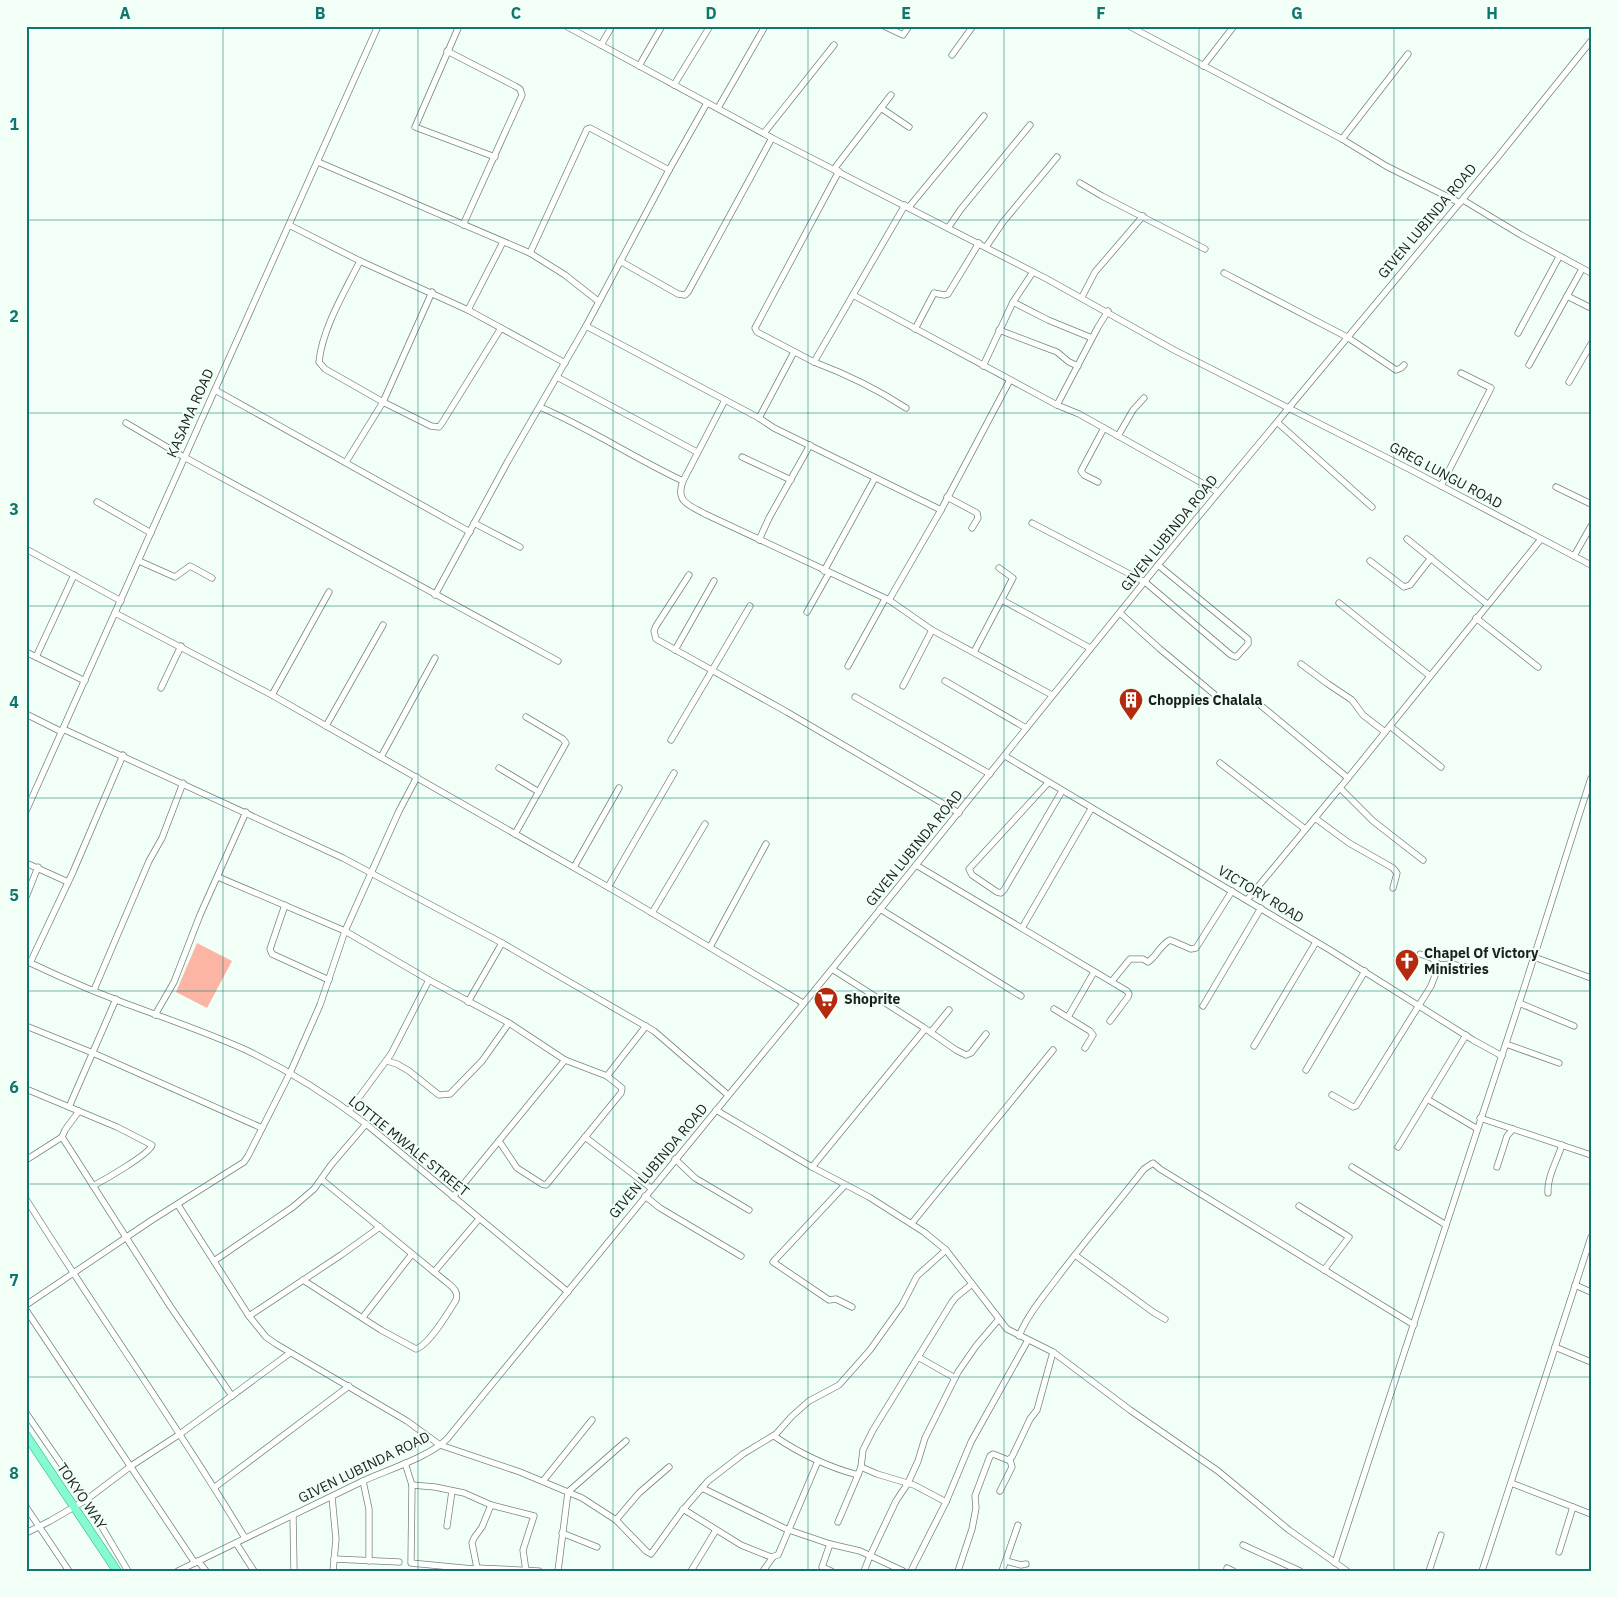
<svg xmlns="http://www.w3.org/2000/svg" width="1617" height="1597" font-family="'IBM Plex Sans',sans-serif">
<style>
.green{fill:#fcb4a5}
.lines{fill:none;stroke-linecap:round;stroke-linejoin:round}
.minor-casing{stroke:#74887d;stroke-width:7}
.major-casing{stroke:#2cab7c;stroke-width:9}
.minor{stroke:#fff;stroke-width:5.5}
.major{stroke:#86fad0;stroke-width:8}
.grid{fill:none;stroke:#0f766e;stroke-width:1;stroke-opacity:0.55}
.labels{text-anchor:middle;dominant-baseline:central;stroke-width:4;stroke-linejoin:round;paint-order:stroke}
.street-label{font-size:14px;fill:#19211c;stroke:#f1fff7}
.poi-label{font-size:14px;font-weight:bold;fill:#19211c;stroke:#f1fff7;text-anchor:start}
.neatline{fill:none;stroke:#0f766e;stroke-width:2}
.grid-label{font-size:16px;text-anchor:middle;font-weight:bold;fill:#0f766e}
</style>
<rect width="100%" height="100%" fill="#f1fff7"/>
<path class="green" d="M197,943l35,18 -25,47 -31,-16z"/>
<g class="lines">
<defs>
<g id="minor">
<path d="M459,26l-44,101 80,30"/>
<path d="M566,26l206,112 275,141 127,71 237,120 180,95"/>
<path d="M884,26l19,9 6,-9"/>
<path d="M1129,26l213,113 44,27 74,37"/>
<path d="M601,45l11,-19"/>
<path d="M447,51l68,35 5,3 2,6 -59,130"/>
<path d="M952,55l21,-29"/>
<path d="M639,66l23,-40"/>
<path d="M1203,66l31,-40"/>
<path d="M674,85l36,-59"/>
<path d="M718,108l46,-80"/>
<path d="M881,108l28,19"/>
<path d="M764,133l70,-88"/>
<path d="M1342,139l66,-85"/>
<path d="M318,162l212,91 35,22 33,26"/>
<path d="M834,169l57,-74"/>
<path d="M839,171l-84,157 2,4 57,30 91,-157"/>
<path d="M1080,183l22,13 103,53"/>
<path d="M1463,200l58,35 70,38"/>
<path d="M909,207l75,-91"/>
<path d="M289,225l71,36 108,49 97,53"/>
<path d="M948,228l13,-19 69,-84"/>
<path d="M986,247l17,-25 54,-65"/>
<path d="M530,253l57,-124 3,-1 79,42"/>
<path d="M360,261c-15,30 -38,68 -41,101l6,7 58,33 48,24 8,1 3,-4 59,-95"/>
<path d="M620,261l58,33 7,1 3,-3 84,-154"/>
<path d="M1224,273l123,64 49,33 5,-2 3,-3"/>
<path d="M853,295l204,110 22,9 139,78"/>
<path d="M1567,296l24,12"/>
<path d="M1082,297l13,-25 48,-56"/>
<path d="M1013,302l35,18 44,18"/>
<path d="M468,310l35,-68"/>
<path d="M586,326l173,92 15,10 167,82"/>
<path d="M915,329l19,-36 10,2 4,-1 31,-51"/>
<path d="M999,330l58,22 12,10 9,4"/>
<path d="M1518,333l41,-76"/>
<path d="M814,362c32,12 63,27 92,46"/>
<path d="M1529,365l53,-96"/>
<path d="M983,366l30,-64 20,-30"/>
<path d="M557,377l140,75"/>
<path d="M1569,382l22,-38"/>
<path d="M215,390l255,142"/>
<path d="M725,400l-42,81c-8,21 6,24 22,33l184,86 43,30 120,65"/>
<path d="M1057,405l41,-78 10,-16"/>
<path d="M540,407c49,21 94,51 143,74"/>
<path d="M759,418l35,-66"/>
<path d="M126,423l58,34 374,204"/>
<path d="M1278,423l94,84"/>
<path d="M1118,436l15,-26 11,-12"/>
<path d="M742,457l49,23"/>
<path d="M346,462l37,-60 49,-110"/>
<path d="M1098,482l-14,-7 -3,-4 23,-43"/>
<path d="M1441,486l50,-98 -30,-15"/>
<path d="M1556,487l35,17"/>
<path d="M947,497l30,16 1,5 -6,10"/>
<path d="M97,502l54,31"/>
<path d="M474,523l46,24"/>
<path d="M1032,523l113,59 86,73 5,2 2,-2 10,-11v-5l-90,-74"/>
<path d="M1407,539l80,65"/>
<path d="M759,540l10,-22 41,-73"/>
<path d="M26,549l95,52"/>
<path d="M1574,556l17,-30"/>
<path d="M139,561l36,16 15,-11 22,12"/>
<path d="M1370,561l34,26 6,-2 21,-27"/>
<path d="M824,571l51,-93"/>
<path d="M689,575l-33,51 -2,5 2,8 131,73 172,101"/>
<path d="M435,595l73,-134 78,-135 83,-156 38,-67"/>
<path d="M889,600l52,-90 69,-130"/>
<path d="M1002,600l88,48"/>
<path d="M1339,603l91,73"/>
<path d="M807,612l22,-39"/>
<path d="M115,613l157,82 350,200 181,108"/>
<path d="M1120,613l40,36 54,45"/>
<path d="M1476,618l62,49"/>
<path d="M675,650l39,-69"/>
<path d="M26,652l59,29"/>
<path d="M974,652l39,-74 -14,-10"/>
<path d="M36,657l38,-82"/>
<path d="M1301,664l27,20 24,16 11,15 22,17"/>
<path d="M848,666l37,-67"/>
<path d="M945,681l81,47"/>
<path d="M903,686l29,-56"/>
<path d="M161,688l20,-42"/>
<path d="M272,695l57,-103"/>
<path d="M855,697l135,77"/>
<path d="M1259,704l89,74"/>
<path d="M26,714l36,18"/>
<path d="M326,726l57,-101"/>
<path d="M1390,726l51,41"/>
<path d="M63,729l280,129 159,85 152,88 74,64"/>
<path d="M671,740l79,-134"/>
<path d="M1005,756l325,194 143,90 29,16"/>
<path d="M381,757l54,-99"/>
<path d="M1220,763l85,66"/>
<path d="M499,768l40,24"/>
<path d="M1048,783l-79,86 3,6 25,17 4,1 3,-3 58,-99"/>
<path d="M1340,788l33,33 50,39"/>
<path d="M26,811l352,-785"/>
<path d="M1315,818l34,25 44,25 4,5 -4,15"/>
<path d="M515,834l51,-91 -3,-4 -37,-22"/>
<path d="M26,863l42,19"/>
<path d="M916,865l211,126 2,3 -1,3 -18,24"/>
<path d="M574,867l45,-79"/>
<path d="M218,877l127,54 84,49 80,43 56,37 42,16 15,12 -1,5 -75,92 -4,-1 -25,-16 -18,-27"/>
<path d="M608,887l66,-114"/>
<path d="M26,897l12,-30"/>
<path d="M1247,900l101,-122 193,-239"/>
<path d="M285,905l-15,44 2,5 57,26"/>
<path d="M880,909l141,87"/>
<path d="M652,913l53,-89"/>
<path d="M1022,928l69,-119"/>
<path d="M710,947l56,-103"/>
<path d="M1534,957l57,21"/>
<path d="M26,961c42,20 88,39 131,54 30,11 60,22 89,35 42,20 83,46 120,74l202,168"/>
<path d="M30,963l43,-91 50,-117"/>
<path d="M1439,965l12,-1 24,5"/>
<path d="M832,969l91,58 33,23 10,5 5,-2 15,-19"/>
<path d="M1112,981l18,-22h13l5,3c9,-6 12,-17 22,-22l21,9 5,-1 36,-57"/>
<path d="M94,990l55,-129 13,-23 21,-55"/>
<path d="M468,1002l34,-59"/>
<path d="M1519,1003l55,23"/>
<path d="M1203,1006l58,-98"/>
<path d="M1054,1009l36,22 3,4 -8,13"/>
<path d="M155,1015l19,-33 26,-67 46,-103"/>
<path d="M1068,1017l26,-45"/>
<path d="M26,1026l67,27 169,75"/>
<path d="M931,1032l18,-22"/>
<path d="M1506,1044l53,19"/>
<path d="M1254,1046l62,-104"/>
<path d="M387,1061l10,3 12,7 30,24 11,-1 32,-33 27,-38"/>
<path d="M1306,1070l59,-99"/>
<path d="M607,1076l39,-50"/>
<path d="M26,1089l91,38 35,18c-2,9 -48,35 -59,41"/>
<path d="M1332,1095l21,12 3,-1 75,-120 8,-21 -7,-7 -12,-4"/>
<path d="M1427,1099l49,29"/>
<path d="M69,1107l47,-108"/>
<path d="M716,1110l96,57 57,30 55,35 22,18 61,79 46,23 77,58 88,61 71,59 58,41"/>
<path d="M349,1111l42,-57 38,-74"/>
<path d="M1480,1118l111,37"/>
<path d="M62,1137l108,169 62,90"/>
<path d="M585,1137l66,51"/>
<path d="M1398,1147l68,-112"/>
<path d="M675,1159l20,19 54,32"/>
<path d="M26,1160l36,-23 3,-7 14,-19"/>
<path d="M812,1167l113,-138"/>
<path d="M1352,1167l94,58"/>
<path d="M1497,1167l10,-31 6,-7"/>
<path d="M845,1185l-72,77 56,38 7,-1 16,8"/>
<path d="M1548,1193c-1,-16 9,-32 14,-48"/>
<path d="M645,1196l15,12 81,48"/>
<path d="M453,1197l112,-137"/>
<path d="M26,1199c71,114 150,224 219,339"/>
<path d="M178,1205l71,111 17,21 10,7 131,77 33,24 80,27 62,26 34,22 30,31 5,3 31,-43 26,-30 35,-27 33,-20 16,-18 17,-15 30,-16 31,-35 32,-45 15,-29 29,-26"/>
<path d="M1299,1206l50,31 -25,33"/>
<path d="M912,1223l141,-173"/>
<path d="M1075,1255l78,57 12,7"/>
<path d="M214,1261l79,-54 21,-18 17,-24 35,-41"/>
<path d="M434,1272l45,-53"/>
<path d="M303,1280l78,50 35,19c13,-4 32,-36 40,-49 3,-10 -5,-14 -12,-20l-122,-100"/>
<path d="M1575,1285l16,7"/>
<path d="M26,1305l126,-85 92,-58 4,-6 42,-83 30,-68 25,-74 54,-120 18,-34"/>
<path d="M26,1310l169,253"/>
<path d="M249,1316l92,-61 39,-28"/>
<path d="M363,1317l49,-63"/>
<path d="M1019,1336c9,-22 24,-39 38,-58 28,-37 59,-73 87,-109l9,-6 7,6 254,156"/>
<path d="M1555,1347l36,15"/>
<path d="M918,1357l37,21"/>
<path d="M26,1413l60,87 42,71"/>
<path d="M774,1436c25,17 54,31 84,39l3,-8 2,-17 10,-20 79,-128 4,-5 16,-13"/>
<path d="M405,1463l7,22 -1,78 62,6 4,-1 62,3"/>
<path d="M861,1467l16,7 37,11 32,17"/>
<path d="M363,1481l6,28v52"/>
<path d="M543,1481l49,-61"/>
<path d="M1511,1483l80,31"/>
<path d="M412,1485l23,2 29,6 27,12 43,11 -11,34 3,21"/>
<path d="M215,1487l134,-101"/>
<path d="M702,1488l84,41 44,15 30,7 43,20"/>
<path d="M1000,1491l12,-24 -2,-7"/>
<path d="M332,1497l4,42 -3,32"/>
<path d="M26,1507l43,64"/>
<path d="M683,1509l58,36 30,12 7,-2 40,-94"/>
<path d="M293,1515l1,56"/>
<path d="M616,1520l23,-27 30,-26"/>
<path d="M838,1522l20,-47"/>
<path d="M447,1526l5,-35"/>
<path d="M26,1533l24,-12 36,-21 45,-34 49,-32 110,-81"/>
<path d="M562,1533l35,14"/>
<path d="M236,1543l18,28"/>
<path d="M830,1544l-8,23 9,4"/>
<path d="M1243,1545l57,26"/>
<path d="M1559,1552l14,-45"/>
<path d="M334,1559l65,3"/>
<path d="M198,1561l8,10"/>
<path d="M1006,1561l15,4 5,-1"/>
<path d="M1335,1563c55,-170 111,-339 167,-508 31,-92 59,-185 89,-277"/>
<path d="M477,1568l-5,-25 2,-5 8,-11 9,-22"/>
<path d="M1227,1568l6,3"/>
<path d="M178,1571c61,-30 123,-60 185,-90 24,-11 66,-24 84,-42l385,-470 326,-404 339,-407 94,-117"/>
<path d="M558,1571l10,-79 58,-51"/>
<path d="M691,1571l25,-41"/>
<path d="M763,1571l10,-14"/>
<path d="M864,1571l6,-15 26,-55 12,-18 10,-22 7,-23 33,-66 18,-26 23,-27"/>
<path d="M911,1571l35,-69 25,-60 57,-102"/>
<path d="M958,1571l14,-42 4,-21 -1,-12 15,-40 3,-2 15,6 4,-3 18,-38 7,-9 16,-58"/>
<path d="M1002,1571l16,-46"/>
<path d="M1429,1571l12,-36"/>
<path d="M1482,1571l109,-334"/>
</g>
<path id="major" d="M26,1435l91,136"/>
</defs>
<use href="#minor" class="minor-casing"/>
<use href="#major" class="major-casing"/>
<use href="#minor" class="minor"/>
<use href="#major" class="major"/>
</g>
<path class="grid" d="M223,26v1545M418,26v1545M613,26v1545M808,26v1545M1004,26v1545M1199,26v1545M1394,26v1545M26,220h1565M26,413h1565M26,606h1565M26,798h1565M26,991h1565M26,1184h1565M26,1377h1565"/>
<defs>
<symbol id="building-pin" viewBox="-11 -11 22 30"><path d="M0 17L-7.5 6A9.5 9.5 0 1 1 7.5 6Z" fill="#b5290f" stroke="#f1fff7"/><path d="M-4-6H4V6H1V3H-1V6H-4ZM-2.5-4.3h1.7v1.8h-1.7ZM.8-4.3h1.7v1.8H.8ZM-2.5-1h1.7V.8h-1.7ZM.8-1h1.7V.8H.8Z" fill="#fff"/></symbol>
<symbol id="church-pin" viewBox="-11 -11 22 30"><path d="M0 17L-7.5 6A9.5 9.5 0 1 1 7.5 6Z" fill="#b5290f" stroke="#f1fff7"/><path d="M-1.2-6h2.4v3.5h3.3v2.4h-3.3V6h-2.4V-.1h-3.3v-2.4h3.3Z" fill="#fff"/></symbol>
<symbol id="supermarket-pin" viewBox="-11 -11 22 30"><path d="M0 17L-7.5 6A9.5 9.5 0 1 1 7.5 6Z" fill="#b5290f" stroke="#f1fff7"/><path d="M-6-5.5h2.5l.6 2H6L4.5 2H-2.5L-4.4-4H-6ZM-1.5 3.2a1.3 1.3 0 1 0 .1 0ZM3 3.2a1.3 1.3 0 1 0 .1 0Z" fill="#fff"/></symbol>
</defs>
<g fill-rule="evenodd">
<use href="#building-pin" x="1117" y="686" width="28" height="38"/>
<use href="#church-pin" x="1393" y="947" width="28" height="38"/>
<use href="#supermarket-pin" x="812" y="985" width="28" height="38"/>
</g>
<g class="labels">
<g class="street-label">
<text transform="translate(1427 221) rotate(-50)">GIVEN LUBINDA ROAD</text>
<text transform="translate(190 413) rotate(-66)">KASAMA ROAD</text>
<text transform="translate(1446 475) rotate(28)">GREG LUNGU ROAD</text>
<text transform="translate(1169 533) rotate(-51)">GIVEN LUBINDA ROAD</text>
<text transform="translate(914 848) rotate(-51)">GIVEN LUBINDA ROAD</text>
<text transform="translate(1261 894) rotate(31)">VICTORY ROAD</text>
<text transform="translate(409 1146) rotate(39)">LOTTIE MWALE STREET</text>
<text transform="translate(658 1161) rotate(-50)">GIVEN LUBINDA ROAD</text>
<text transform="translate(364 1467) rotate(-26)">GIVEN LUBINDA ROAD</text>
<text transform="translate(82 1496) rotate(56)">TOKYO WAY</text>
</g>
<g class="poi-label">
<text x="1148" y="700">Choppies Chalala</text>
<text x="1424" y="953">Chapel Of Victory<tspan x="1424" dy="16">Ministries</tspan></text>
<text x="844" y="999">Shoprite</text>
</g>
</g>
<rect width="1617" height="1597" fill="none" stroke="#f1fff7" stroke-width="55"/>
<rect x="28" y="28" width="1562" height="1542" class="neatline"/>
<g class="grid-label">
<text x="125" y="19">A</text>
<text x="320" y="19">B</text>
<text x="516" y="19">C</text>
<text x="711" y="19">D</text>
<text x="906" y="19">E</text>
<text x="1101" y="19">F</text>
<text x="1297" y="19">G</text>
<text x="1492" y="19">H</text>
<text x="14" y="130">1</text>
<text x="14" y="322">2</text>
<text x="14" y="515">3</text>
<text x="14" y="708">4</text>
<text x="14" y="901">5</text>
<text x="14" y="1093">6</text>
<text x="14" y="1286">7</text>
<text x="14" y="1479">8</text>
</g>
</svg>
